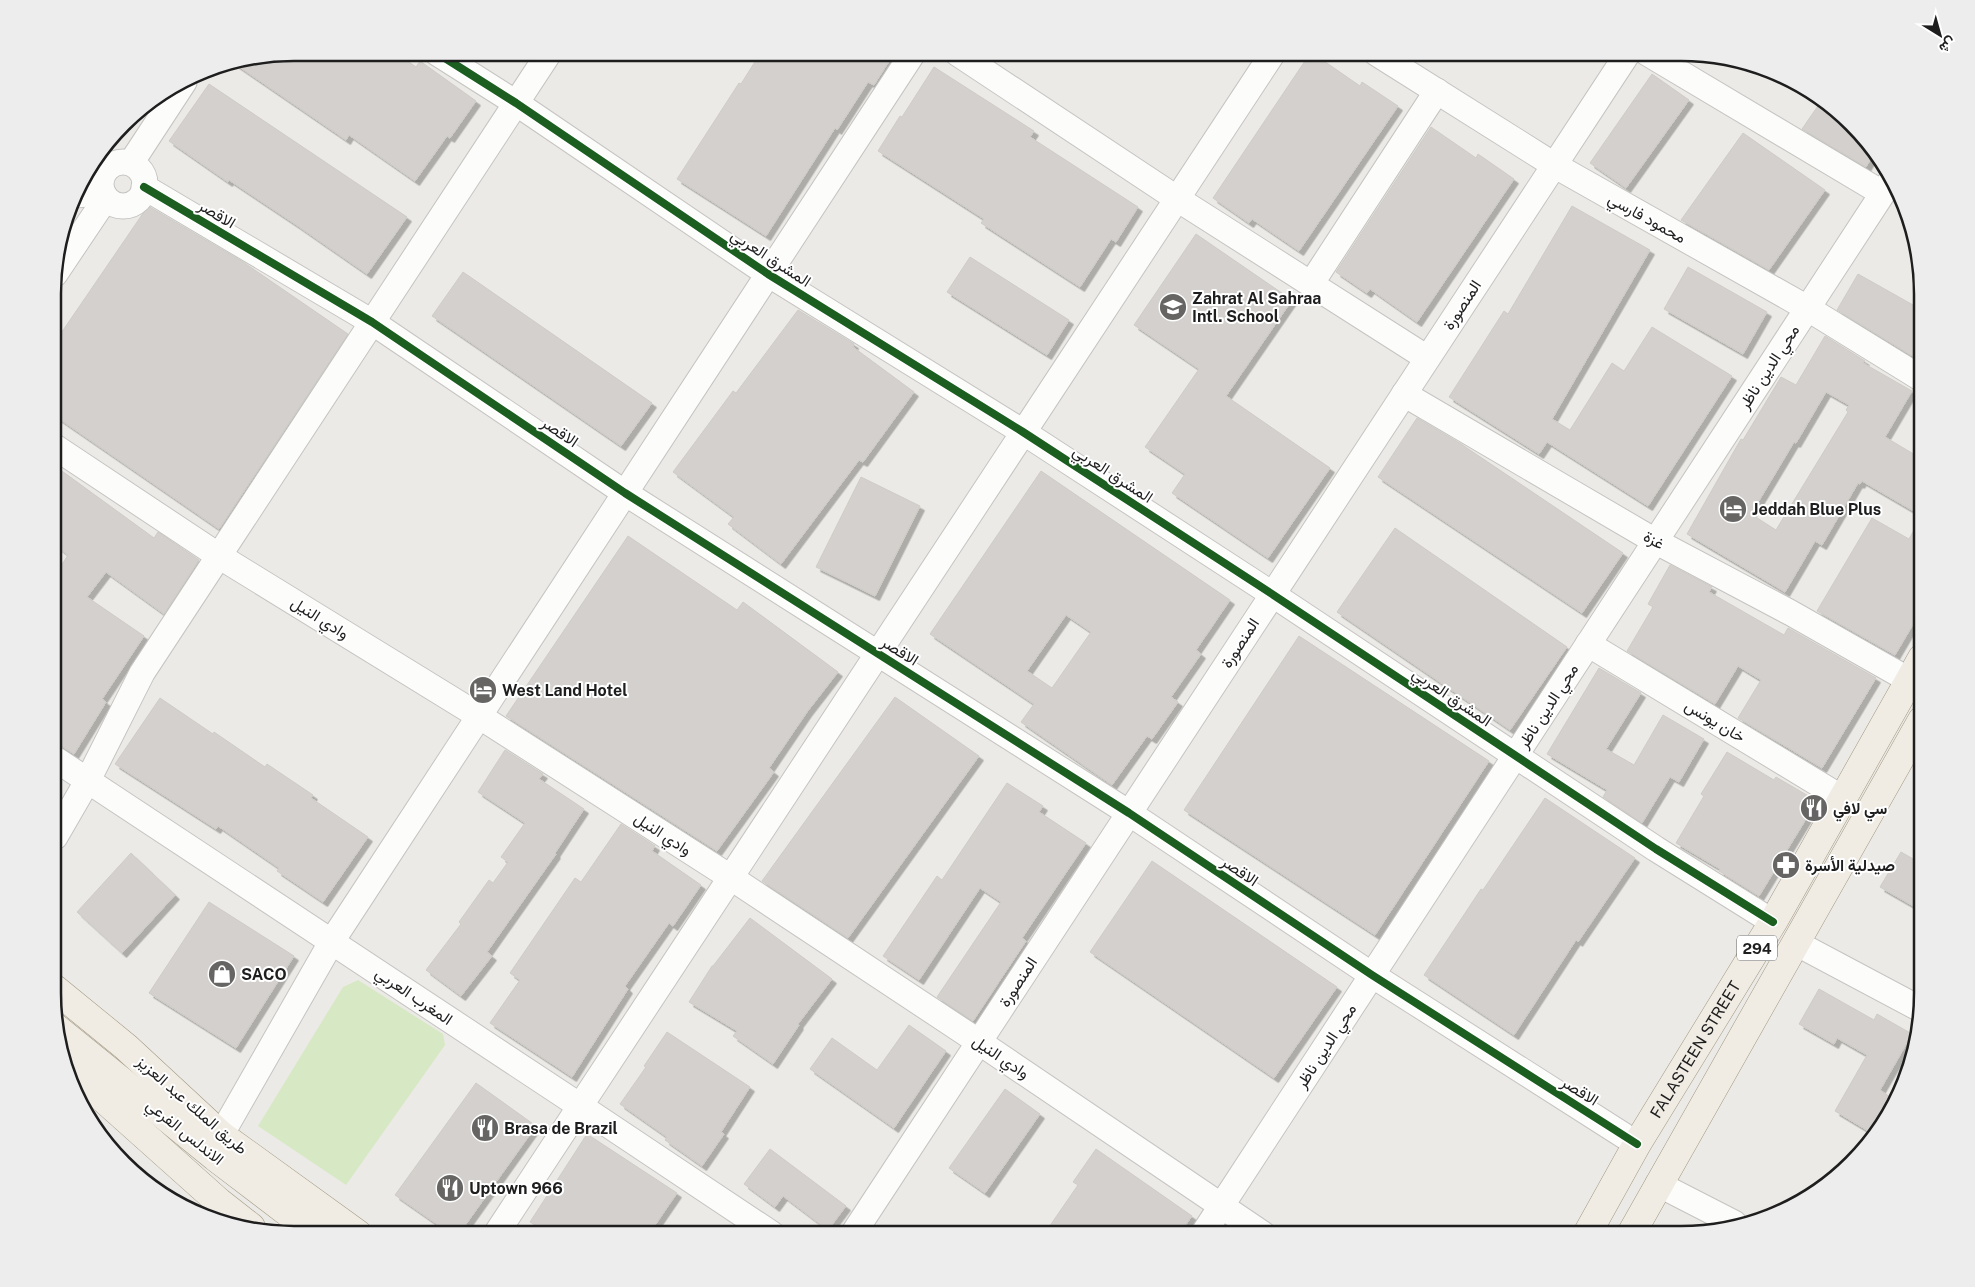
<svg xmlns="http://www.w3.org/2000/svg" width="1975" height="1287" font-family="'Public Sans',Vazirmatn,sans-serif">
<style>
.grass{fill:#d7e9c4}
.building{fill:#d3d0cd;stroke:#cfccc7;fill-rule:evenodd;filter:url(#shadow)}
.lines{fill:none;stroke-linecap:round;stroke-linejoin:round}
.minor-casing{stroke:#c5c4c2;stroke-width:27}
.major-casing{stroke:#a29982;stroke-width:29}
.minor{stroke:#fcfcfb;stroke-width:25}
.major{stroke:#f0ece4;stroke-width:28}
.cycleway-casing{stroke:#fff;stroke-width:11}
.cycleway{stroke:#1b5e20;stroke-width:8}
.labels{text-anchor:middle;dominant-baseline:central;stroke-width:4;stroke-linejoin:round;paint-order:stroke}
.shield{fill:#fff;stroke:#626262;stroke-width:1}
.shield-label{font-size:15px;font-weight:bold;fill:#1e1e1e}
.street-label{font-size:16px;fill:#1e1e1e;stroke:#fff}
.poi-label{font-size:16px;font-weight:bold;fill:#1e1e1e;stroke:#fff;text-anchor:start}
.rim{fill:none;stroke:#1e1e1e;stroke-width:2.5}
</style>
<defs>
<filter id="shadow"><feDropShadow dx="4.5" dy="4.5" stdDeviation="0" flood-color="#0004"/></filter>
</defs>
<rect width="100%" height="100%" fill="#eceae6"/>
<path class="grass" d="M358,980l85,54 2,11 -99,140 -88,-59 85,-139z"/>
<g class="building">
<path d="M294,52h101l21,15 4,-6 56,40 -26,37 -3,-2 -32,45 -66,-46 -3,5 -111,-76z"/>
<path d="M761,52h134l-21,33 -6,-3 -31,48 -2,-2 -69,108 -89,-57 62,-96 2,1z"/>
<path d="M1311,52l49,34 2,-4 36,24 -99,145 -47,-32 -3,4 -36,-25z"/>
<path d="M934,67l100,64 -4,6 108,70 -22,35 -5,-3 -31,48 -99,-64 3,-4 -106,-68 22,-35 2,1z"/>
<path d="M1652,74l37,26 -63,88 -36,-25z"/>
<path d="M209,84l198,133 -40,57 -72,-50 -66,-44 -1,2 -59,-41z"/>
<path d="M1822,100l51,55 -7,12 -64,-38z"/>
<path d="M1431,127l45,31 2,-4 36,25 -97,143 -47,-33 -3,4 -31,-21z"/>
<path d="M1743,133l82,57 -56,80 -88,-50z"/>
<path d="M148,206l95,56 105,72 -129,195 -164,-113v-74z"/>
<path d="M1572,206l78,44 -98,169 18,11 42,-67 12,8 28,-44 80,49 -84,130 -101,-64 -8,12 -90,-57 55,-86 4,3z"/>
<path d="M1196,234l96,66 -66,96 104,72 -62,90 -96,-65 13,-19 -40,-27 54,-78 -65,-44z"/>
<path d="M970,257l99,63 -22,35 -100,-63z"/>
<path d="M1688,267l79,45 -24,42 -79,-45z"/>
<path d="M463,272l189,131 -31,43 -189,-130z"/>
<path d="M1858,274l64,36v34l-8,13 -77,-47z"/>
<path d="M798,310l56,34 -1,3 61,45 -51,70 -4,-2 -78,104 -53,-40 6,-7 -61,-45 60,-81 3,2z"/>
<path d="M1825,336l40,25 -2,2 49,28 -27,46 37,22v57l-60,-35 -2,3 -2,-1 -36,62 -7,-4 -30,51 -98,-58 54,-95 2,1 38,-63 15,8zM1826,392l23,13 -3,5 2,2 -72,118 -25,-16 43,-72 2,1z"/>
<path d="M1417,418l44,26 162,109 -41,60 -204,-136z"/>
<path d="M55,466l99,72 4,-6 41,28 -35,54 -58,-42 -19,25 57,39 -42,63 4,3 -32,52 -19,-12v-167l13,-20 -13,-10z"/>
<path d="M1041,471l189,129 -34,50 5,4 -30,43 7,5 -26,37 -5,-3 -35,49 -91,-63 13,-18 -104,-70zM1066,615l25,17 -39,56 -25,-17z"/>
<path d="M861,477l59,29 -45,90 -59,-29z"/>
<path d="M1922,516v93l-27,46 -78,-44 55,-93 37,21z"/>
<path d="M1395,528l172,119 -57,83 -173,-118z"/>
<path d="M628,536l109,74 6,-8 95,70 -31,40 -38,56 5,4 -57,79 -211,-135z"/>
<path d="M1670,565l42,22 -3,5 75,43 4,-7 88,50 -54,90 -84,-50 23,-38 -23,-14 -23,38 -88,-53 26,-44 -5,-3z"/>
<path d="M1299,636l190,125 -114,174 -191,-125z"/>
<path d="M1599,668l42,25 -35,56 28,16 29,-50 41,24 -25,43 -9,-5 -28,46 -39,-26 4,-7 -60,-36z"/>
<path d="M895,697l84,59 -131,182 -86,-57z"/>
<path d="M160,698l53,36 1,-2 51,35 2,-3 46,31 -2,3 57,39 -45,65 -46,-31 2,-3 -61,-42 -2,3 -101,-65z"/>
<path d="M505,750l38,24 -4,5 45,30 -29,44 1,1 -69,98 5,4 -31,40 -35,-26 35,-46 -2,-2 30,-42 4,3 15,-21 -7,-5 24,-34 -47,-31z"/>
<path d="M1727,752l47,28 2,-3 41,24 -58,95 -40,-25 1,-2 -44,-26 28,-47 -3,-2z"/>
<path d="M1007,783l36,23 -4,6 47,31 -64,95 4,3 -53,80 -36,-24 64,-95 -21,-14 -61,92 -36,-24 54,-80 5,4z"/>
<path d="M1545,798l90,60 -57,84 -2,-2 -62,95 -90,-60 57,-86 2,1z"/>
<path d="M621,824l34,22 -3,5 49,34 -28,41 -4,-3 -44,63 3,3 -56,88 -82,-54 30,-43 -10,-7 65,-95 6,4z"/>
<path d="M1901,852l21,12v32l-7,11 -35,-20z"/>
<path d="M131,853l44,42 -53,58 -45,-41z"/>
<path d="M1152,861l185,126 -63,91 -184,-126z"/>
<path d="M209,902l85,54 -58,92 -87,-55z"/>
<path d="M750,918l82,61 -34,45 1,1 -26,39 -40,-28 4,-5 -48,-29 23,-36h1z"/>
<path d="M1819,989l55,31 3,-6 35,20 -32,56 10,7 -20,35 -35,-21 32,-56 -30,-17 -3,6 -35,-20z"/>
<path d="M909,1025l37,26 -52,77 -84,-59 22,-31 45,32z"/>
<path d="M667,1032l83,55 -29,45 3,2 -22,32 -37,-26 2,-3 -47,-33 26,-37 -2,-1z"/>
<path d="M476,1083l60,43 -77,108h-8l-56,-39z"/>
<path d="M1005,1089l35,25 -55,79 -36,-25z"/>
<path d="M587,1134l90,59 -28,41h-100l-19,-12z"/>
<path d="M770,1149l76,57 -18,24 -45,-34 -8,11 -31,-23z"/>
<path d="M1096,1149l96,67 -13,18h-120l-10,-7 29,-42 -5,-3z"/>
</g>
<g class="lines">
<defs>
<g id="minor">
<path d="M437,53l79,50 252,171 255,158 249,162 384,255 117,73"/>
<path d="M957,53l219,145 251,160"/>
<path d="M1376,53l178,112 253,143 115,71"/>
<path d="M1647,53l235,140"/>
<circle cx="123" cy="184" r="22"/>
<path d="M131,163l53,-81"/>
<path d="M144,187l228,135 253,171 504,320 243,162 265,169"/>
<path d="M75,195l28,-2"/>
<path d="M55,274l51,-76"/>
<path d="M1311,284l126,-193"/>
<path d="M1404,394l251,147 136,72 118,67"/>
<path d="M55,447l164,109 260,160 251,161 249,165 284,192"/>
<path d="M1588,644l254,154"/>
<path d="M55,759l525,347 192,128"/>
<path d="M55,837l33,-57 54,-107 407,-620"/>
<path d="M1796,943l126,67"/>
<path d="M221,1135l111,-194 581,-888"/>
<path d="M1658,1184l76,39"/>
<path d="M496,1234l777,-1181"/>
<path d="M853,1234l775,-1181"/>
<path d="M1203,1234l689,-1055"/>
</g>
<g id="major">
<path d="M55,989l71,58 95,88 137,99"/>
<path d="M55,1027l160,130 101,77"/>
<path d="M69,1068l150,134 32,25"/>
<path id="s1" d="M1587,1234l50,-90 136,-222 149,-264"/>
<path d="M1631,1234l291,-514"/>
</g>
</defs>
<use href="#minor" class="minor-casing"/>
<use href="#major" class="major-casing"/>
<use href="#minor" class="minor"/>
<use href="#major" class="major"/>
<defs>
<g id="cycleway">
<path d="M437,53l79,50 252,171 255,158 249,162 384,255 117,73"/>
<path d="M144,187l228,135 253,171 504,320 243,162 265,169"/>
</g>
</defs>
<use href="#cycleway" class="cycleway-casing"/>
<use href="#cycleway" class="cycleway"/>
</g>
<defs>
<symbol id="school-disc" viewBox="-11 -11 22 22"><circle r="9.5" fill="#666564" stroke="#fff"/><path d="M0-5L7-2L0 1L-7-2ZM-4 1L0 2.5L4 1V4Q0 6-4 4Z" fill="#fff"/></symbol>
<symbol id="hotel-disc" viewBox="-11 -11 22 22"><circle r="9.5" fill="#666564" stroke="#fff"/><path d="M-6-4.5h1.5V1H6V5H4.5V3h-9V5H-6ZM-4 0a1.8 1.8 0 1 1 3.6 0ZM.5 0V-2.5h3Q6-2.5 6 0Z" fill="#fff"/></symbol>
<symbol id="restaurant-disc" viewBox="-11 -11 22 22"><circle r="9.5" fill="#666564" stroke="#fff"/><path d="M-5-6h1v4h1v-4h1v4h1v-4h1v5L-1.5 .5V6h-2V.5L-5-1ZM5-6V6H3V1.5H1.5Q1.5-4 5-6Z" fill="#fff"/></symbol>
<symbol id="pharmacy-disc" viewBox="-11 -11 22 22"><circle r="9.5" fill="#666564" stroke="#fff"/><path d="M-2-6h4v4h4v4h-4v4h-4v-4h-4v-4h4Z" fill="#fff"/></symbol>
<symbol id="shop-disc" viewBox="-11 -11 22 22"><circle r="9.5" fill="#666564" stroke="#fff"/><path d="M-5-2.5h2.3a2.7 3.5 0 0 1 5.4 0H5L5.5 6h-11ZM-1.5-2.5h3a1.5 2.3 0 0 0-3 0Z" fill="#fff"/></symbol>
</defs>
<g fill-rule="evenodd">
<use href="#school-disc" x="1157" y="291" width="32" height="32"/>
<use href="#hotel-disc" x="1717" y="493" width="32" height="32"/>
<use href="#hotel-disc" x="467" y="674" width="32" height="32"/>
<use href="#restaurant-disc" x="1798" y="792" width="32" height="32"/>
<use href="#pharmacy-disc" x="1770" y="849" width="32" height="32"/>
<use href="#shop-disc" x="206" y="958" width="32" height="32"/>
<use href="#restaurant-disc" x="469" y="1112" width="32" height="32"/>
<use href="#restaurant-disc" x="434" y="1172" width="32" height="32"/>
</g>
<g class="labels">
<rect class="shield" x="1737" y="935.5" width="40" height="25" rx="4"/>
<g class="shield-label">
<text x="1757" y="948">294</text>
</g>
<g class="street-label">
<text transform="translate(217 214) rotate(31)">الاقصر</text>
<text transform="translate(1647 218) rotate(29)">محمود فارسي</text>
<text transform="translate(771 258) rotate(33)">المشرق العربي</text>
<text transform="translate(1462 305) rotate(-57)">المنصورة</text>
<text transform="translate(1769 367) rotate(-57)">محي الدين ناظر</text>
<text transform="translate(560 432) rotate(34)">الاقصر</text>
<text transform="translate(1113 474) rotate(33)">المشرق العربي</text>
<text transform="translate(1654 540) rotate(29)">غزة</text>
<text transform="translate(320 618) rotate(32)">وادي النيل</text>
<text transform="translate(1240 643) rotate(-57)">المنصورة</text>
<text transform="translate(900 651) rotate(32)">الاقصر</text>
<text transform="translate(1452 697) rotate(34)">المشرق العربي</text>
<text transform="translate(1548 706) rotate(-57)">محي الدين ناظر</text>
<text transform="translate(1715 721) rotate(31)">خان يونس</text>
<text transform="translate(663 834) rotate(33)">وادي النيل</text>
<text transform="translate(1240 871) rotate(34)">الاقصر</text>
<text transform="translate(1018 982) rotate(-57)">المنصورة</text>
<text transform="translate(414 996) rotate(34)">المغرب العربي</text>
<text transform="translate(1326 1046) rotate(-57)">محي الدين ناظر</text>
<text stroke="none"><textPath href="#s1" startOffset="214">FALASTEEN STREET</textPath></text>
<text transform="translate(1001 1057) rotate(34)">وادي النيل</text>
<text transform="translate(1580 1091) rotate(32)">الاقصر</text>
<text transform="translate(192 1105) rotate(41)">طريق الملك عبد العزيز</text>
<text transform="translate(185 1132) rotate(39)">الاندلس الفرعي</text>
</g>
<g class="poi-label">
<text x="1192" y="298">Zahrat Al Sahraa<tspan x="1192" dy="18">Intl. School</tspan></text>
<text x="1752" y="509">Jeddah Blue Plus</text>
<text x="502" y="690">West Land Hotel</text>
<text x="1833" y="808">سي لافي</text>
<text x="1805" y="865">صيدلية الأسرة</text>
<text x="241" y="974">SACO</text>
<text x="504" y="1128">Brasa de Brazil</text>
<text x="469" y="1188">Uptown 966</text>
</g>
</g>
<path d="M0 0H1975V1287H0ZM294 61H1681A233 233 0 0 1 1914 294V993A233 233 0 0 1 1681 1226H294A233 233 0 0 1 61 993V294A233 233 0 0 1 294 61Z" fill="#ededed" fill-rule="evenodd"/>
<path class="rim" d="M294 61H1681A233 233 0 0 1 1914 294V993A233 233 0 0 1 1681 1226H294A233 233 0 0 1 61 993V294A233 233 0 0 1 294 61Z"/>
<g transform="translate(1940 35) rotate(143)" stroke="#ffffff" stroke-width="4" paint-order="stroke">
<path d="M0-4L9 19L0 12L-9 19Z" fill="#1e1e1e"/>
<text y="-8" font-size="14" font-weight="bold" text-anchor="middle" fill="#1e1e1e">ش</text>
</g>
</svg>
